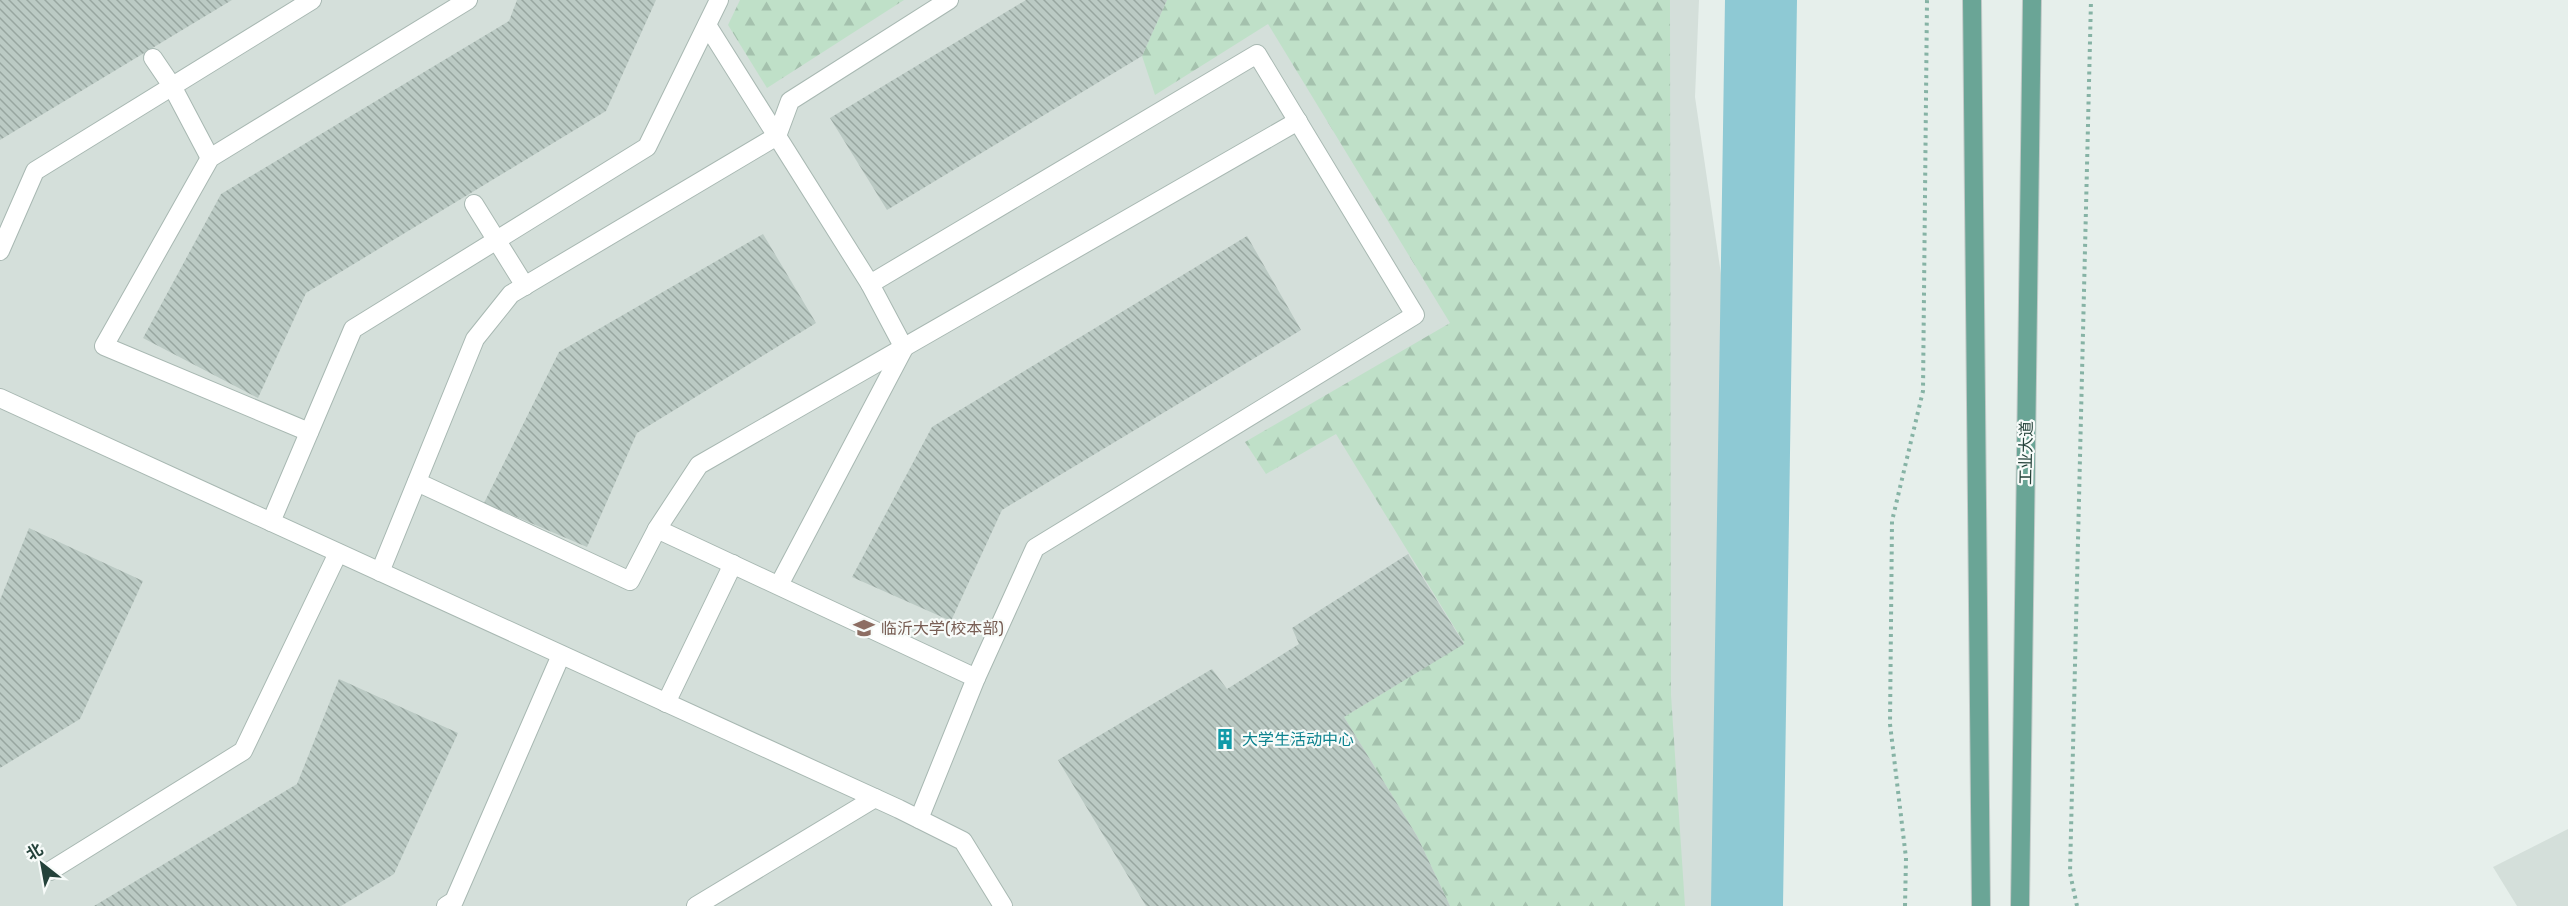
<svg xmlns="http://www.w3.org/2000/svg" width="2568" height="906" font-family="Rubik,'Noto Sans SC',sans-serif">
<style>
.built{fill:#d4dfda}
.forest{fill:url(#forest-firs)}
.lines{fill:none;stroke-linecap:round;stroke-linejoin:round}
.river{stroke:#8ec9d4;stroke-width:72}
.building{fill:url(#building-back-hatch)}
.minor-casing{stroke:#a8b8b2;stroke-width:20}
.major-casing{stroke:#c2cac8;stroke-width:20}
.path{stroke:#86b3a5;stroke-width:4;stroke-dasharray:3 4.5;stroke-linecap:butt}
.minor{stroke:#fff;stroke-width:18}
.major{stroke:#6aa596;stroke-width:18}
.labels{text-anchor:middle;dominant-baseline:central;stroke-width:4.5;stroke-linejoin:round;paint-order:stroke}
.street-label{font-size:16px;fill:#24423a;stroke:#f7fbf9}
.education-label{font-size:16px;fill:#785e54;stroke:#f7fbf9;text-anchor:start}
.culture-label{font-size:16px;fill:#0d838f;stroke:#f7fbf9;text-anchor:start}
</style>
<defs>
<pattern id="forest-firs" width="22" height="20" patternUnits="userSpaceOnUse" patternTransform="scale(1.5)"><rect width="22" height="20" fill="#bfe0c8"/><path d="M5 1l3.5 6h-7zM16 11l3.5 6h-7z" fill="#a4c1ad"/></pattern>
<pattern id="building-back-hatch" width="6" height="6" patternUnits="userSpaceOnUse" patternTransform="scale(1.5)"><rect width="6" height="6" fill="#bbcac4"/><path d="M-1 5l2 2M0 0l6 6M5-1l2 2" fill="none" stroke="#98a6a0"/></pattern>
</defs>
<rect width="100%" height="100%" fill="#e6efeb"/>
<g class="built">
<path d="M0,0h1699l-4,97 37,252 -9,557h-1723z"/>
<path d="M2568,829v77h-51l-24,-39z"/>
</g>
<g class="forest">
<path d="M740,0h164l-137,88 -39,-63z"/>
<path d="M1167,0h503l1,695 14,211h-235l-33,-70 -73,-119 120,-74 -128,-209 -70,40 -21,-32 205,-119 -182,-299 -113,71 -13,-39z"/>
</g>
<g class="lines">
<path class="river" d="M1747,906l14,-906"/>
</g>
<g class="building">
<path d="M0,0h232l-232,140z"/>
<path d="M517,0h139l-50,111 -300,182 -48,105 -115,-60 78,-144 288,-173z"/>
<path d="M1026,0h141l-25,56 -255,154 -57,-92z"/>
<path d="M763,234l53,89 -179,110 -50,114 -103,-44 75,-151z"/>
<path d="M1247,236l54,94 -299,180 -51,111 -99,-44 80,-150z"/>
<path d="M29,528l114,53 -63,138 -80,49v-168z"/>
<path d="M1408,554l56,90 -120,73 73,119 33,70h-304l-88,-146 154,-91 15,20 72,-45 -7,-16z"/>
<path d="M339,679l119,54 -64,141 -53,32h-247l203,-122z"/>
</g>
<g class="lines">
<defs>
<g id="minor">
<path d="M707,25l163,259 387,-230 158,261 -380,233 -59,130"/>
<path d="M153,58l19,28 38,72"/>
<path d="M474,204l51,82"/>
<path d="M0,251l35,-80 277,-171"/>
<path d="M0,398l899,411 64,32 40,65"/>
<path d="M309,432l-205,-86 106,-188 258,-158"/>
<path d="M417,482l213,99 27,-52 319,149 -57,141"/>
<path d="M271,522l82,-193 294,-182 72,-147"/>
<path d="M657,529l42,-64 599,-344"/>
<path d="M380,572l95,-233 36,-45 266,-158 13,-35 159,-101"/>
<path d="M779,585l125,-237 -34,-64"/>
<path d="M666,703l67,-139"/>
<path d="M50,871l193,-120 95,-198"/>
<path d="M446,906l8,-5 107,-246"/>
<path d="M696,906l179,-108"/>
</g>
<g id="major">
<path d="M1972,0l9,906"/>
<path d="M2020,906l12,-906"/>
</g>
</defs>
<use href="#minor" class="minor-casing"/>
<use href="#major" class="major-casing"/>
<g class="path">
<path d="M1905,906l1,-48 -16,-134 2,-203 31,-130 4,-391"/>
<path d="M2077,906l-7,-33 21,-873"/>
</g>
<use href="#minor" class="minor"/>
<use href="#major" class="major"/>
</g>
<defs>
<symbol id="university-bare" viewBox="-9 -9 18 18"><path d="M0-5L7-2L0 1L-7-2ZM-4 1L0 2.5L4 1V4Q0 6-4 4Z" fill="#8d6e63" stroke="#f7fbf9" stroke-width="2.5" paint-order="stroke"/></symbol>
<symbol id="building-bare" viewBox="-9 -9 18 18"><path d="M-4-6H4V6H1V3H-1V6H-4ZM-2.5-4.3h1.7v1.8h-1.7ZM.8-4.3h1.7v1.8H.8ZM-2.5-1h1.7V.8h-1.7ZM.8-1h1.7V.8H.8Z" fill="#0f9aa8" stroke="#f7fbf9" stroke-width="2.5" paint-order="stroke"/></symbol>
</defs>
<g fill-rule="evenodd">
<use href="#university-bare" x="849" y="613" width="30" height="30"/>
<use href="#building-bare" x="1210" y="724" width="30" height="30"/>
</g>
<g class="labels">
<g class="street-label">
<text transform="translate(2026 453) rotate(-89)">工业大道</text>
</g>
<g class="education-label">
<text x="881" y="628">临沂大学(校本部)</text>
</g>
<g class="culture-label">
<text x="1242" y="739">大学生活动中心</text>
</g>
</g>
<g transform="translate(42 864) rotate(329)" stroke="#f7fbf9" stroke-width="4.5" paint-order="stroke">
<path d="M0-4.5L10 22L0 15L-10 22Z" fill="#24423a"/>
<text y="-9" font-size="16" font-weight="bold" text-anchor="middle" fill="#24423a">北</text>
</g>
</svg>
